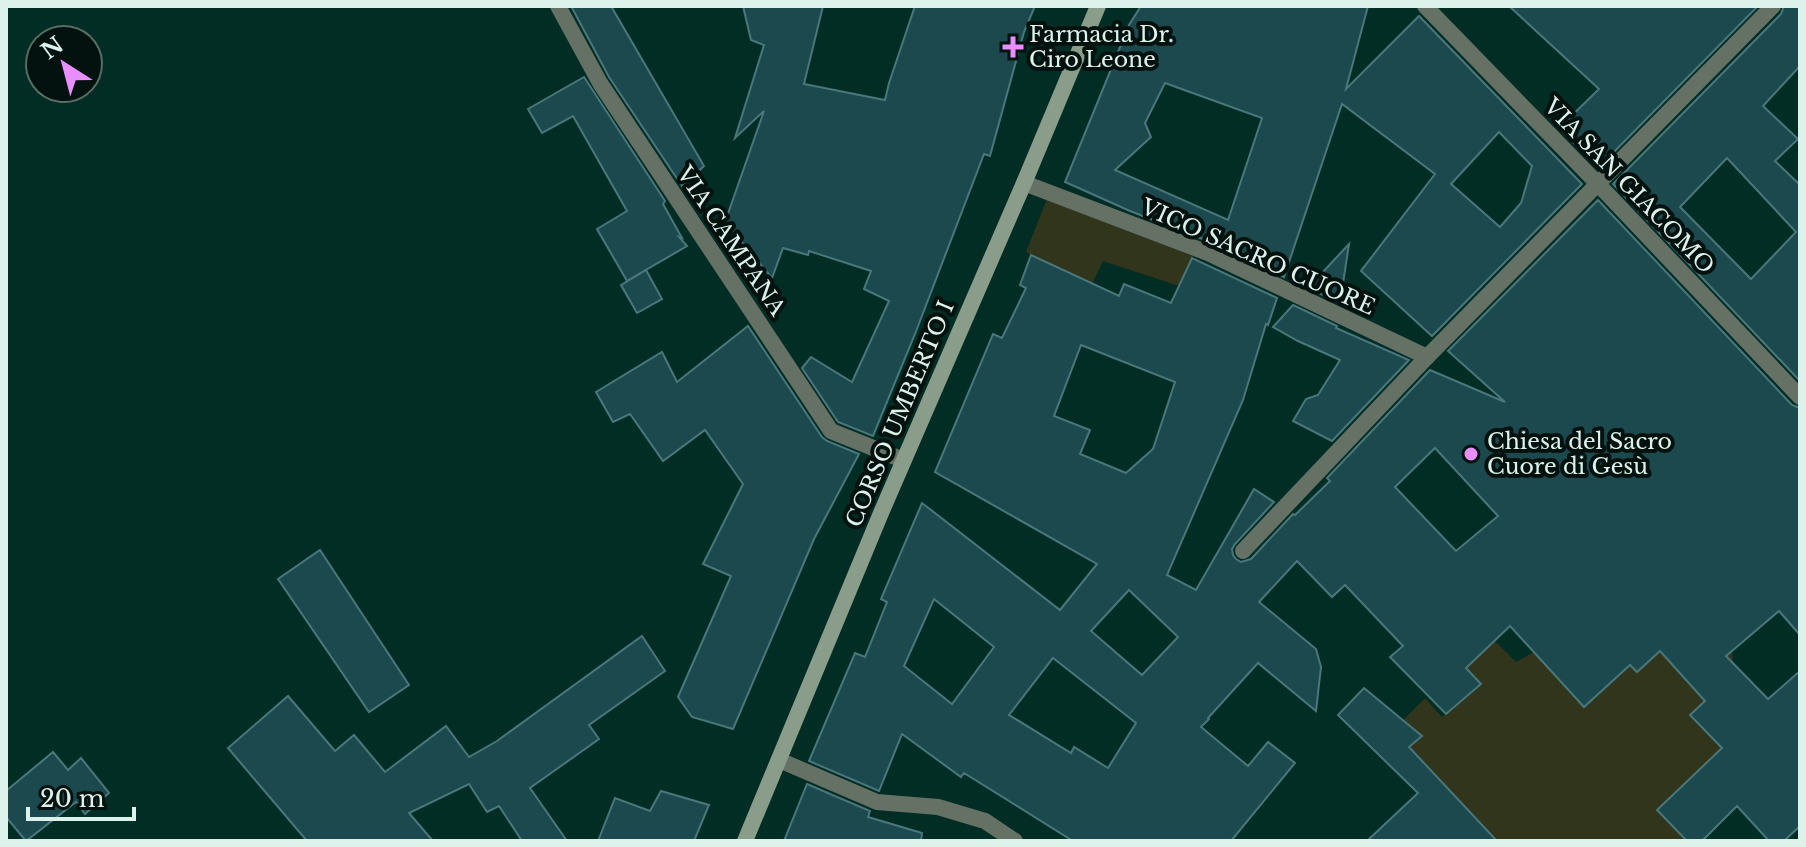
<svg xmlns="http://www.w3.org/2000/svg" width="1806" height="847" font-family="'Libre Baskerville',serif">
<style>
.green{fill:#31351b}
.building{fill:#1c494d;stroke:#4a777b;stroke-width:2;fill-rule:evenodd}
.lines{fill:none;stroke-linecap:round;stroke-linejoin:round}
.street{stroke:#667166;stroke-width:16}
.secondary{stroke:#8a9c8a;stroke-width:16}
.poi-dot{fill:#e88eff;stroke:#03120e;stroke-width:3}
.labels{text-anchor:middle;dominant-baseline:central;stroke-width:8;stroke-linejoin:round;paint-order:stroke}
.poi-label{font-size:22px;fill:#ddf2eb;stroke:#03120e;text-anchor:start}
.street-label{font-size:22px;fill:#ddf2eb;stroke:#03120e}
</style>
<rect width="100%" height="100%" fill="#012d24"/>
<g class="green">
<path d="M1047,199l146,57 -14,30 -76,-25 -11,23 -66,-32z"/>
<path d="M1453,599l63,63 18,-10 50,55 46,-42 7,7 23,-21 14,16 44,-41 14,25 2,22 -44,42 32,33 -64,62 29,31h-189l-13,-12 -91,-100 31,-31 17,19 38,-33 -53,-60z"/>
</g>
<g class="building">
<path d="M571,6h40l93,160 -22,20 -73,-109z"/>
<path d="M743,6h80l-19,78 81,16 4,-17 26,-77h120l-11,26 -34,124 -6,-2 -69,180 -42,102 -35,-14 -36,-54 9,-11 41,25 37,-81 -25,-12 7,-18 -62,-20 -1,4 -25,-7 -11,30 -47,-56 39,-111 -29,27 29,-93 -13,-5z"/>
<path d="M1141,6h227l-22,83 73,-73 163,168 -150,152 -71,-65 74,-97 -93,-70 -58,173 -71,-34 -83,-32 -65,-29 64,-157zM1165,83l97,35 -34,102 -113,-50 36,-33 -6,-14zM1499,132l33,34 -11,37 -21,24 -49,-43z"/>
<path d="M1509,6h249l-160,162 -39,-40 40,-39z"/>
<path d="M1784,6h16v60l-37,40 35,33 -23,22 25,24v196l-187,-197 168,-170zM1727,158l69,74 -45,47 -71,-72z"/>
<path d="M584,77l81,124 -2,3 19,34 -3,-1 8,9 -60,35 -30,-52 30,-18 -54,-95 -31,17 -14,-24z"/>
<path d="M1598,200l194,205 8,3v227l-21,-24 -53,45 42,43 32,-28v155l-16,15h-15l-32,-35 -35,35h-15l-30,-31 65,-62 -32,-33 15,-14 -45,-50 -23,21 -7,-7 -46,42 -74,-81 -44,42 15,16 -35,30 -56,-57 13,-11 -58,-61 -13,12 -35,-36 -38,41 57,47 5,18 -5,44 -58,-48 -50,55 1,1 -8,8 47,39 20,-24 27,21 -64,78h-158l-109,-68 -3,4 -59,-43 -23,57 -70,-30 46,-108 10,4 22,-55 -6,-3 41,-96 138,107 37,-46 -162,-92 58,-138 9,4 24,-50 -6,-3 11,-30 88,41 5,-12 47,19 21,-45 85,40 -9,27 -2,-1 -23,76 -76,175 29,15 58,-101 20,13 -39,42 -3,5 1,6 3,4 5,3 10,-3 42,-45 2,1 35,-34 -3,-3 103,-108 75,32 -57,-51zM1081,345l94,37 -22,67 -27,24 -46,-19 10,-24 -36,-14zM1435,448l63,68 -42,35 -61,-64zM1129,590l49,47 -36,38 -51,-44zM934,599l60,48 -42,57 -48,-38zM1053,658l83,65 -28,45 -34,-21 -3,6 -62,-38z"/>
<path d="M1349,244l-9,59 -32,-15z"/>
<path d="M646,270l16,29 -25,14 -16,-28z"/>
<path d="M1293,305l44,21 -1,2 73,32 -77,81 -39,-20 13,-22 12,-4 22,-35 -42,-19 -25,-14z"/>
<path d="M748,326l74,111 5,4 32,13 -45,85 -81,190 -41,-12 -14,-20 53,-121 -28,-12 40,-80 -38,-54 -42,31 -33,-47 -17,8 -17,-30 66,-40 15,30z"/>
<path d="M320,550l89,135 -40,27 -91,-133z"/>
<path d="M642,636l23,35 -76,54 10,14 -69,49 37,53h-45l-23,-35 -12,6 -18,-28 -60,29 24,28h-126l-79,-93 60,-52 47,55 19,-16 31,37 61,-46 23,31 28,-16z"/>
<path d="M1364,688l58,48 -13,11 88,94h-130l51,-48 -80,-78z"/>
<path d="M53,752l15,18 13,-12 28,35 -24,21 -9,-12 -50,39 -20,-24v-26z"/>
<path d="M807,784l63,27 -2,6 54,16 -1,8h-137z"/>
<path d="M661,791l48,14 -15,36h-96l17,-43 35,13z"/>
</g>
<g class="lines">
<g class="street">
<path d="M558,6l42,77 231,348 72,29"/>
<path d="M1425,6l172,177 203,214"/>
<path d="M1024,183l184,70 219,104"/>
<path d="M1243,551l184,-194 346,-351"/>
<path d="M779,760l98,42 61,5 47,14 30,20"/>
</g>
<path class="secondary" d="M745,841l136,-328 143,-330 74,-177"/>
</g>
<g class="poi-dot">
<path d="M1009 35h8v8h8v8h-8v8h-8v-8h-8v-8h8z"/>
<circle cx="1471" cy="454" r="8"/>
</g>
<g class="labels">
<g class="poi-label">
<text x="1029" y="34">Farmacia Dr.<tspan x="1029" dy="25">Ciro Leone</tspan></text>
<text x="1487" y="441">Chiesa del Sacro<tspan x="1487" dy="25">Cuore di Gesù</tspan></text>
</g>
<g class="street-label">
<text transform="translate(1629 186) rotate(46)">VIA SAN GIACOMO</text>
<text transform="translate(731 241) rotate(56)">VIA CAMPANA</text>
<text transform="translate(1258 257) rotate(24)">VICO SACRO CUORE</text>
<text transform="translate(900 414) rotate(-67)">CORSO UMBERTO I</text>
</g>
</g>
<rect width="1806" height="847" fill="none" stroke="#ddf2eb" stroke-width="16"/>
<g transform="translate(64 64) rotate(324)"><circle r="38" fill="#03120e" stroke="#5a6c66" stroke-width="2"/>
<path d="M0-6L14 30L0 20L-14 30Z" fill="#e88eff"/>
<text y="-12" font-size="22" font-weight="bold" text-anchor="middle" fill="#ddf2eb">N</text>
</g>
<path d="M28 807v12h106v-12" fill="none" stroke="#ddf2eb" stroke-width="4"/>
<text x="40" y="807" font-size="24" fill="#ddf2eb" stroke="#03120e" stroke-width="6" paint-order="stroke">20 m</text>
</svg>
